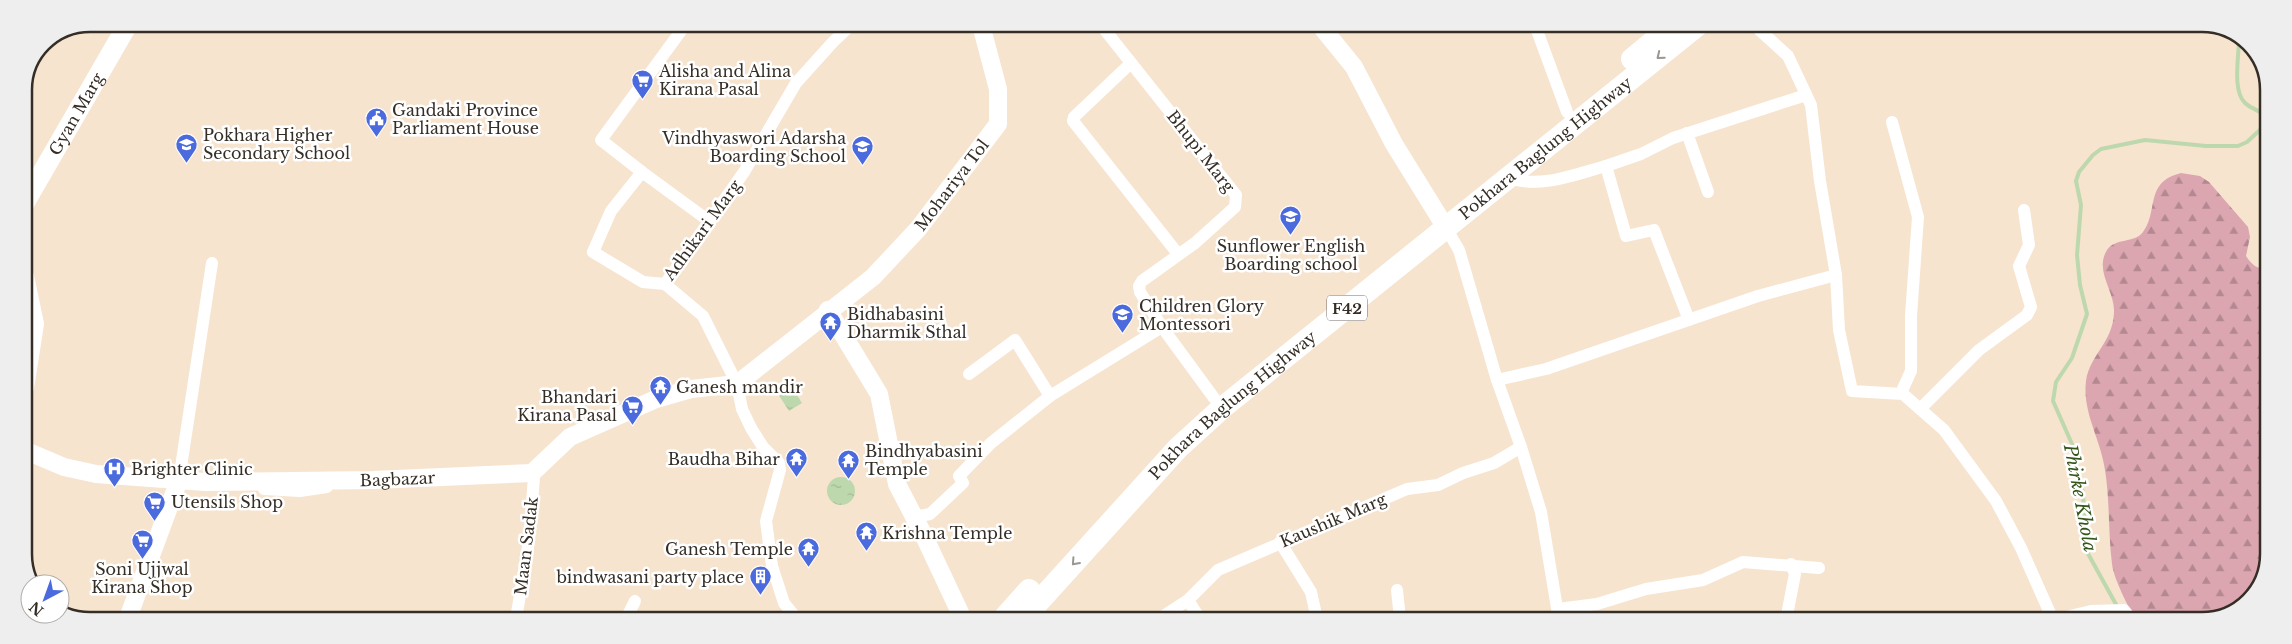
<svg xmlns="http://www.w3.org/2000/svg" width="2292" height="644" font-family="'Libre Baskerville',serif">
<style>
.forest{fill:url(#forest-firs)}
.water{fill:url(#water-ripples)}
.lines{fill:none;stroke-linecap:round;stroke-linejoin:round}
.stream{stroke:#bed8ae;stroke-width:4}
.street{stroke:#fff;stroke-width:12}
.secondary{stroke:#fff;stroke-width:18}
.primary{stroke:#fff;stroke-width:20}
.highway{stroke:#fff;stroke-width:22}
.oneway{stroke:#9a9692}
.labels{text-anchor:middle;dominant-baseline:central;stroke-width:5;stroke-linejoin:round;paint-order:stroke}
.shield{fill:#fff;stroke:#726d67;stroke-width:1}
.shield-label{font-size:15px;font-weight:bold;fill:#352e26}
.poi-label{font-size:16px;fill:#352e26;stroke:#fff;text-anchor:start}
.street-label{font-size:16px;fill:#352e26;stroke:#fff}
.water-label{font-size:18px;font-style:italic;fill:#35571c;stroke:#fff}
.rim{fill:none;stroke:#352e26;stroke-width:2.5}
</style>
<defs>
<pattern id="forest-firs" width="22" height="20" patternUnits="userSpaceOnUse" patternTransform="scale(1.25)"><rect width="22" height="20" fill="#dca6b1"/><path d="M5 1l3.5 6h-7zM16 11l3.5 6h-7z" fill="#b38890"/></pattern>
<pattern id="water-ripples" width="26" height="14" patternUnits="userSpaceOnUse" patternTransform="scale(1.25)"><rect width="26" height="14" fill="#bed8ae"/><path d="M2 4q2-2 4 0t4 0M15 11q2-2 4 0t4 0" fill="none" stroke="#a4ba96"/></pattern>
</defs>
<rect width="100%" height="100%" fill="#f7e4cf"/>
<path class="forest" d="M2181,173l19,3 9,6 39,45 2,10 -4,19c6,9 11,13 21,13l-1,302 -24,35 -40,14h-67c-7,-15 -21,-40 -23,-56 -4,-31 -2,-63 -7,-94 -4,-30 -23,-58 -19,-89 4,-27 27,-38 28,-69 1,-21 -20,-41 -7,-62 9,-13 27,-6 36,-18 16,-21 1,-50 38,-59z"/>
<g class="water">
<path d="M791,386l11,17 -13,8 -11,-17z"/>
<circle cx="841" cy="491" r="14"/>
</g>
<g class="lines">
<path class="stream" d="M2118,608l-32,-58 -3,-57 -11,-49 -19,-43 3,-19 16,-24 15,-44 -7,-29 -3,-30 4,-50 -5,-24 3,-9 14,-17 8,-6 44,-9 61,6h32l9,-4 15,-14 4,-9c-5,-10 -14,-9 -21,-16 -13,-12 -6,-47 -6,-64"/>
<g class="street">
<path d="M686,24l-85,116 41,32 -31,39 -18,41 50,30 22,2 79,-112 52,-89 37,-41 18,-17"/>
<path d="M1101,25l135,170 -1,12 -40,36 -53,38 -3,5 1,6 22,35"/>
<path d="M1535,25l32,87"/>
<path d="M1754,25l34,31 23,49 9,76 16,94 3,55 13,61 51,3 41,36 52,71 25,47 32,72"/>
<path d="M1131,63l-57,54 -1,4 105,133"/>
<path d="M1892,122l26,95 -7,99v55l-10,22"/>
<path d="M1687,133l21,59"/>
<path d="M1606,166l35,-12 32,-16 133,-43"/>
<path d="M642,172l67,49"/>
<path d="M1510,178c30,11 66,-4 96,-12l20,70 28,-6 35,90"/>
<path d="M1446,228l13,22 38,130 24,67 20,65 18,108"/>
<path d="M665,284l38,32 34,68 5,25 9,19 12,19 16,16 1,7 -14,51 6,45 12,37 13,16"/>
<path d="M969,374l46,-34 35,56 112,-69 52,71"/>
<path d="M1497,380l49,-11 212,-73 78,-21"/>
<path d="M1920,409l59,-59 48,-35 4,-8 -12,-41 10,-21 -5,-35"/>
<path d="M179,480l33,-217"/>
<path d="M264,489l36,2 27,-4"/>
<path d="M914,517l16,-3 33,-31 -4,-7 32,-33 59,-47"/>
<path d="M1280,542l31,50 6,27"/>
<path d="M1397,590l3,29"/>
<path d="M1188,600l12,19"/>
<path d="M1558,609l39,-5 49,-15 57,-9 40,-18 76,6"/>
<path d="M516,619l13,-78 5,-64 -2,-4"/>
<path d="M626,619l9,-18"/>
<path d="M1159,619l29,-19 30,-30 189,-81 31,-4 25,-12 31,-10 27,-16"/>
<path d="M1786,620l9,-46 -4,-10"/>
<path d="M2053,620l38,-9 33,-1 8,10"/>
</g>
<g class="secondary">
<path d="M1320,25l34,42 40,77 52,84"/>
<path d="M828,310l51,84 18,90 27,52 39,83"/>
<path id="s1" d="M24,450l40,17 32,7 109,8 169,-2 158,-7 38,-36 86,-38 35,-10 46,-5 136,-107 45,-48 80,-105v-35l-17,-64"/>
<path d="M128,618l51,-138"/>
</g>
<g class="primary">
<path id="s2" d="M24,204l104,-180"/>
<path d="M24,276l10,48 -10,64"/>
</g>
<g class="highway">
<path d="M1632,59l41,-34"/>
<path d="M1003,619l26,-29"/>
<path id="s3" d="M1023,619l155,-171 44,-40 476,-383"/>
</g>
</g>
<defs><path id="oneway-chevron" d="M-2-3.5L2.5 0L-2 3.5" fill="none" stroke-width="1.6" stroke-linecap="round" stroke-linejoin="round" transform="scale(1.25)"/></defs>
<g class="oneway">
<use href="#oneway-chevron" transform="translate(1660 56) rotate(141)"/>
<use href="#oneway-chevron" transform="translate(1075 562) rotate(132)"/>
</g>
<defs>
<symbol id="supermarket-pin" viewBox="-11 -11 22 30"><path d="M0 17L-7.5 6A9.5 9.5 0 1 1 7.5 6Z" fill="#4b6ade" stroke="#fff"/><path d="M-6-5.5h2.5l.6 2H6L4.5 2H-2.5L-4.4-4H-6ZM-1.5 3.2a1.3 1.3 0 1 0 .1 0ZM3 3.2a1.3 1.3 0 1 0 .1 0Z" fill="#fff"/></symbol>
<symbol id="civic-pin" viewBox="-11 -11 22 30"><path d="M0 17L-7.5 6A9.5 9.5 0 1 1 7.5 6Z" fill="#4b6ade" stroke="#fff"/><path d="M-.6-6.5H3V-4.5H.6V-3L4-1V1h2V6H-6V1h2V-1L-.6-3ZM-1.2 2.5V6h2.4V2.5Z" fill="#fff"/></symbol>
<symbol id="university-pin" viewBox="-11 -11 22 30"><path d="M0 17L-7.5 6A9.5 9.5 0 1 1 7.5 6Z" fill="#4b6ade" stroke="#fff"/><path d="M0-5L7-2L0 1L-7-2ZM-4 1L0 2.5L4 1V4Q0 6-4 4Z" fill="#fff"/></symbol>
<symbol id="school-pin" viewBox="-11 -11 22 30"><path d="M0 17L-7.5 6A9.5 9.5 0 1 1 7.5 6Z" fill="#4b6ade" stroke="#fff"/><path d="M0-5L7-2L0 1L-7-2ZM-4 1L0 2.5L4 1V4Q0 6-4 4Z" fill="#fff"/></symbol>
<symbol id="temple-pin" viewBox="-11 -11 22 30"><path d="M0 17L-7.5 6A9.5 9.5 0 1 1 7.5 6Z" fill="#4b6ade" stroke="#fff"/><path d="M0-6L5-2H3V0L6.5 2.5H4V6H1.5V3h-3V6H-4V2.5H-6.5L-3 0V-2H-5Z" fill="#fff"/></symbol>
<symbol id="hospital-pin" viewBox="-11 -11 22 30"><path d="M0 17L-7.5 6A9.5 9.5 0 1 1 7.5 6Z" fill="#4b6ade" stroke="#fff"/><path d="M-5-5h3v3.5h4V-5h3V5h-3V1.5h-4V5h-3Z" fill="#fff"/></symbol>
<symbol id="building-pin" viewBox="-11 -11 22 30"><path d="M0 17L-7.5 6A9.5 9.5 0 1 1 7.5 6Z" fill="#4b6ade" stroke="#fff"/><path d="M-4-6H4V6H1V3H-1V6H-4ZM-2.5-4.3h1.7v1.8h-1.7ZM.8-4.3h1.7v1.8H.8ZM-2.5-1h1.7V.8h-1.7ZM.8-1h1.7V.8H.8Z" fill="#fff"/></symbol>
</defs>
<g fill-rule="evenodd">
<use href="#supermarket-pin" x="630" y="68" width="25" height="34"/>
<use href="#civic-pin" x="364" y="106" width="25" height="34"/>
<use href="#university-pin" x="174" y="132" width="25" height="34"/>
<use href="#school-pin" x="850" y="134" width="25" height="34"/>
<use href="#school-pin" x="1278" y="204" width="25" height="34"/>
<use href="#school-pin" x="1110" y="302" width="25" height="34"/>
<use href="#temple-pin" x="818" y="310" width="25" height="34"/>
<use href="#temple-pin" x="648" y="374" width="25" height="34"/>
<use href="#supermarket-pin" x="620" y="394" width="25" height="34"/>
<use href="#temple-pin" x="784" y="446" width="25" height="34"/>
<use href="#temple-pin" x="836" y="448" width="25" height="34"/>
<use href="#hospital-pin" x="102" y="456" width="25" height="34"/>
<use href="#supermarket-pin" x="142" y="490" width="25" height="34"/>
<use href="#temple-pin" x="854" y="520" width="25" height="34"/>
<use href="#supermarket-pin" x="130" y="528" width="25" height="34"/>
<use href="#temple-pin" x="796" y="536" width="25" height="34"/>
<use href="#building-pin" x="748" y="564" width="25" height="34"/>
</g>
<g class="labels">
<rect class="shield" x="1327" y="295.5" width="40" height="25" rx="4"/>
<g class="shield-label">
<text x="1347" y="308">F42</text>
</g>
<g class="poi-label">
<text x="659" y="71">Alisha and Alina<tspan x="659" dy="18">Kirana Pasal</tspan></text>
<text x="392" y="110">Gandaki Province<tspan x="392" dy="18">Parliament House</tspan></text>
<text x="203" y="135">Pokhara Higher<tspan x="203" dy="18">Secondary School</tspan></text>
<text x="846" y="138" text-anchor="end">Vindhyaswori Adarsha<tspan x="846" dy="18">Boarding School</tspan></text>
<text x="1291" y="246" text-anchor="middle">Sunflower English<tspan x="1291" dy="18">Boarding school</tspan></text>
<text x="1139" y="306">Children Glory<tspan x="1139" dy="18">Montessori</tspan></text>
<text x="847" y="314">Bidhabasini<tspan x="847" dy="18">Dharmik Sthal</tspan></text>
<text x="676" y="387">Ganesh mandir</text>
<text x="617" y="397" text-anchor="end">Bhandari<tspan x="617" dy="18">Kirana Pasal</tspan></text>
<text x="865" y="451">Bindhyabasini<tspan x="865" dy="18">Temple</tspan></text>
<text x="780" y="459" text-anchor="end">Baudha Bihar</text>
<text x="131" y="469">Brighter Clinic</text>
<text x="171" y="502">Utensils Shop</text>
<text x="882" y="533">Krishna Temple</text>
<text x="793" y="549" text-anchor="end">Ganesh Temple</text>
<text x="142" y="569" text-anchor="middle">Soni Ujjwal<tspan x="142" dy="18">Kirana Shop</tspan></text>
<text x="744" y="577" text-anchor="end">bindwasani party place</text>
</g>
<g class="street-label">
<text stroke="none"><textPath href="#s2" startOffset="104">Gyan Marg</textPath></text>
<text stroke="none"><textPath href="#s3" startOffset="705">Pokhara Baglung Highway</textPath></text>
<text transform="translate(1201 151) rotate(52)">Bhupi Marg</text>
<text stroke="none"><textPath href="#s1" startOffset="1036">Mohariya Tol</textPath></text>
<text transform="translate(702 230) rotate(-54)">Adhikari Marg</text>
<text stroke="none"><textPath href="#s3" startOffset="300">Pokhara Baglung Highway</textPath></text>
<text stroke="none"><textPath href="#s1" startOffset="378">Bagbazar</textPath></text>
<text transform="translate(1333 520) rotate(-23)">Kaushik Marg</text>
<text transform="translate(526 546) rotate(-83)">Maan Sadak</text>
</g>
<g class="water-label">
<text transform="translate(2080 498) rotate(79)">Phirke Khola</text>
</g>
</g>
<path d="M0 0H2292V644H0ZM90 32H2202A58 58 0 0 1 2260 90V554A58 58 0 0 1 2202 612H90A58 58 0 0 1 32 554V90A58 58 0 0 1 90 32Z" fill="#efeeee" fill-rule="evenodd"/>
<path class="rim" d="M90 32H2202A58 58 0 0 1 2260 90V554A58 58 0 0 1 2202 612H90A58 58 0 0 1 32 554V90A58 58 0 0 1 90 32Z"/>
<g transform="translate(45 599) rotate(221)"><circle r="24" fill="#ffffff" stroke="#aeaba8"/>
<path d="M0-4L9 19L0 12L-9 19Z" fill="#4b6ade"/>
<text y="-8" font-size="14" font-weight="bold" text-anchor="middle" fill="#352e26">N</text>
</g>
</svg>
